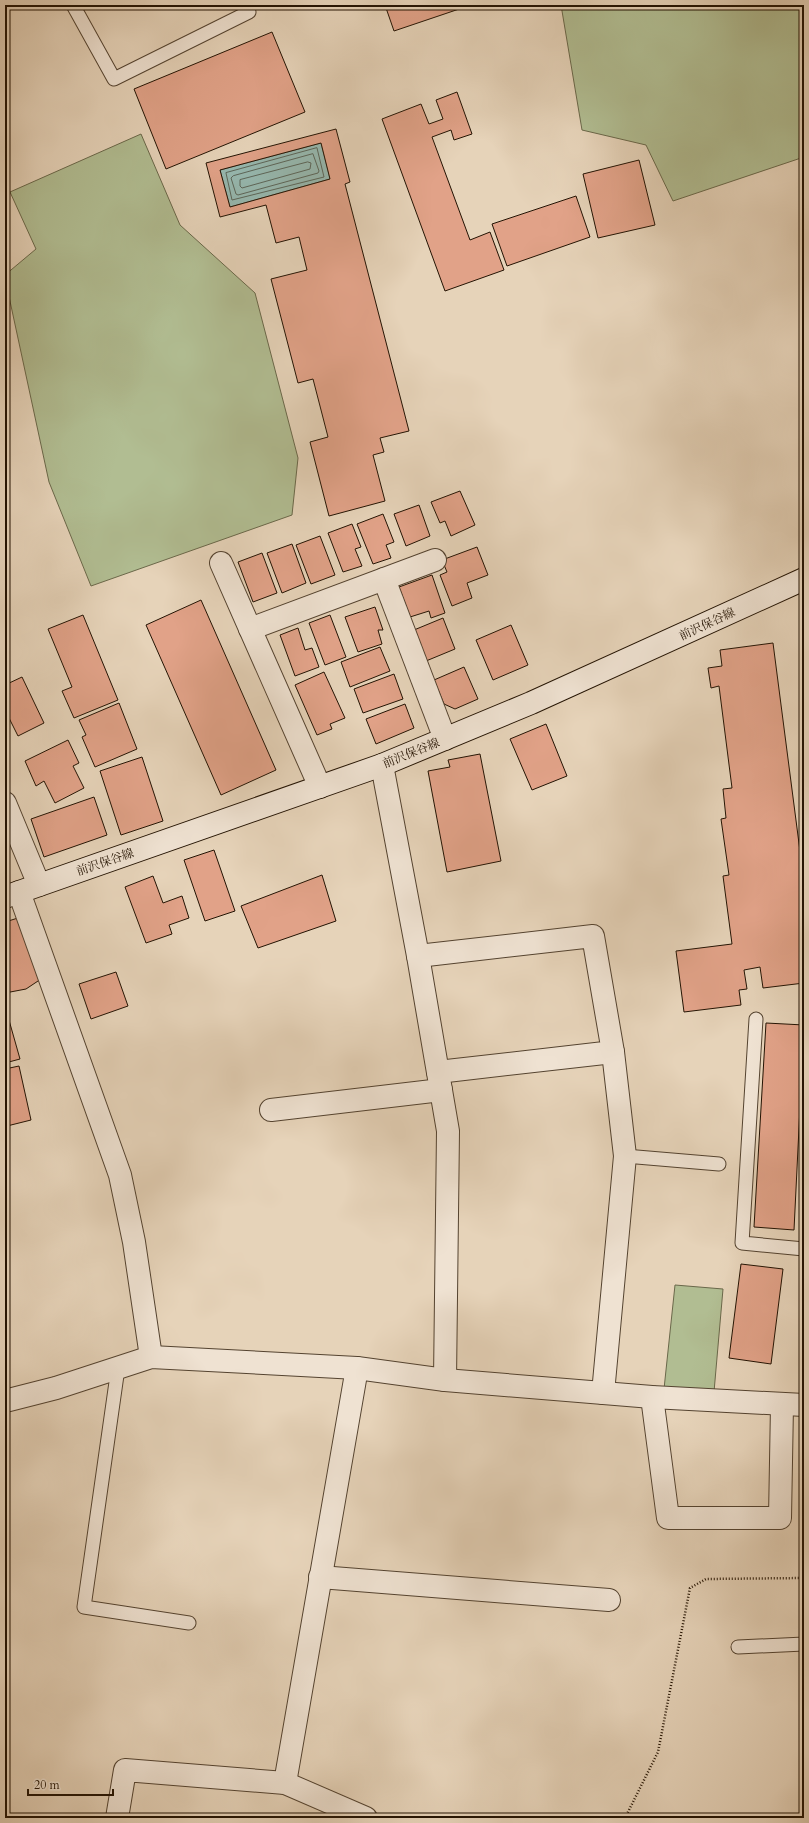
<svg xmlns="http://www.w3.org/2000/svg" width="809" height="1823" font-family="Cardo,'Noto Serif JP',serif">
<style>
.green{fill:#b1bd92;stroke:#6a684a}
.water{fill:#96b8af;stroke:#68766a}
.lines{fill:none;stroke-linecap:round;stroke-linejoin:round}
.shore{stroke:#5c6659;stroke-width:1}
.building{fill:#e1a288;stroke:#231303;fill-rule:evenodd}
.lane-casing{stroke:#544330;stroke-width:15}
.street-casing{stroke:#544330;stroke-width:24}
.secondary-casing{stroke:#231303;stroke-width:24}
.path{stroke:#231303;stroke-width:2.5;stroke-dasharray:1 2;stroke-linecap:butt}
.lane{stroke:#efe2d2;stroke-width:13}
.street{stroke:#efe2d2;stroke-width:22}
.secondary{stroke:#efe2d2;stroke-width:22}
.labels{text-anchor:middle;dominant-baseline:central;stroke-width:4;stroke-linejoin:round;paint-order:stroke}
.street-label{font-size:12px;fill:#231303;stroke:#efe2d2}
</style>
<rect width="100%" height="100%" fill="#e6d3b9"/>
<filter id="stains"><feTurbulence type="fractalNoise" baseFrequency=".005" numOctaves="4"/><feColorMatrix values="0 0 0 0 .2 0 0 0 0 .09 0 0 0 0 .02 0 0 0 .5 -.17"/></filter>
<radialGradient id="worn" r=".72"><stop offset=".6" stop-color="#630" stop-opacity="0"/><stop offset="1" stop-color="#630" stop-opacity=".3"/></radialGradient>
<g class="green">
<path d="M561,5h243v152l-131,44 -27,-56 -64,-15z"/>
<path d="M141,134l39,91 75,68 43,165 -6,57 -201,71 -42,-104 -44,-204v-3l31,-26 -26,-57z"/>
<path d="M675,1285l48,4 -9,103 -50,-3z"/>
</g>
<path class="water" d="M321,143l9,36 -100,28 -10,-37z"/>
<g class="lines">
<g class="shore">
<path d="M317,148l7,29 -92,23 -6,-27z"/>
<path d="M313,154l6,17 -1,2 -80,22 -2,-1 -5,-16 2,-2z"/>
<path d="M308,162l3,1 -1,6 -68,19 -2,-2v-6z"/>
</g>
</g>
<g class="building">
<path d="M385,5h86l-77,26z"/>
<path d="M272,32l33,80 -139,57 -32,-80z"/>
<path d="M457,92l15,42 -18,6 -3,-10 -19,7 38,103 20,-8 14,38 -59,21 -63,-172 39,-15 8,20 14,-5 -7,-19z"/>
<path d="M336,129l14,53 -5,2 64,247 -29,7 4,14 -11,3 12,46 -56,15 -19,-74 18,-5 -15,-58 -15,4 -27,-104 36,-9 -8,-33 -23,6 -10,-38 -46,12 -14,-54zM321,143l9,36 -100,28 -10,-37z"/>
<path d="M639,160l16,65 -57,13 -15,-64z"/>
<path d="M576,196l14,41 -83,29 -15,-42z"/>
<path d="M460,491l15,34 -24,11 -6,-15 -5,2 -9,-21z"/>
<path d="M419,505l11,31 -24,10 -12,-32z"/>
<path d="M383,514l11,28 -8,3 5,13 -18,6 -16,-40z"/>
<path d="M352,524l9,23 -6,2 7,17 -19,6 -15,-39z"/>
<path d="M320,536l15,39 -24,9 -15,-39z"/>
<path d="M292,544l14,39 -24,10 -15,-40z"/>
<path d="M477,547l11,28 -21,8 5,15 -20,8 -12,-31 7,-3 -5,-12z"/>
<path d="M262,553l15,40 -24,9 -15,-40z"/>
<path d="M432,575l13,38 -14,5 -2,-7 -19,6 -11,-30z"/>
<path d="M201,600l75,170 -55,25 -75,-170z"/>
<path d="M375,607l8,23h-5l4,14 -24,8 -13,-35z"/>
<path d="M83,615l35,85 -44,18 -12,-27 10,-4 -24,-58z"/>
<path d="M330,615l16,42 -21,8 -16,-42z"/>
<path d="M443,618l12,31 -29,12 -12,-31z"/>
<path d="M511,625l17,40 -35,15 -17,-40z"/>
<path d="M298,628l7,22 7,-2 7,19 -24,9 -15,-41z"/>
<path d="M773,643l31,239v101l-41,5 -3,-21 -16,3 3,19 -8,1 2,15 -57,7 -8,-61 56,-7 -9,-68 6,-1 -8,-56 5,-1 -3,-29 9,-1 -13,-102 -8,2 -3,-20 14,-2 -2,-16z"/>
<path d="M380,647l10,24 -40,16 -9,-25z"/>
<path d="M464,667l14,32 -23,10 -11,-5 -10,-24z"/>
<path d="M324,672l21,46 -15,6 2,5 -15,6 -22,-50z"/>
<path d="M394,674l9,25 -40,14 -9,-24z"/>
<path d="M22,677l22,46 -26,13 -13,-26v-25z"/>
<path d="M119,703l18,46 -42,18 -13,-30 4,-2 -7,-15z"/>
<path d="M405,704l9,24 -38,16 -10,-25z"/>
<path d="M546,724l21,52 -35,14 -22,-51z"/>
<path d="M68,740l11,23 -6,3 11,22 -29,15 -11,-22 -8,5 -11,-25z"/>
<path d="M480,754l21,107 -54,11 -19,-101 22,-4 -2,-7z"/>
<path d="M142,757l21,64 -42,14 -21,-64z"/>
<path d="M94,797l13,38 -63,22 -13,-38z"/>
<path d="M214,850l21,61 -30,10 -21,-61z"/>
<path d="M322,875l14,46 -78,27 -17,-42z"/>
<path d="M153,876l10,27 19,-7 7,22 -20,7 3,9 -26,9 -21,-56z"/>
<path d="M18,918l23,61 -15,10 -21,4v-71z"/>
<path d="M116,972l12,34 -37,13 -12,-35z"/>
<path d="M5,1006l15,53 -15,4z"/>
<path d="M766,1023l38,2 -10,205 -40,-3z"/>
<path d="M19,1066l12,54 -24,6 1,4h-3v-61z"/>
<path d="M741,1264l42,5 -12,95 -42,-6z"/>
</g>
<g class="lines">
<defs>
<g id="lane">
<path d="M73,5l41,74 135,-67 -4,-7"/>
<path d="M756,1019l-14,224 62,6"/>
<path d="M625,1156l94,8"/>
<path d="M118,1368l-34,239 105,16"/>
<path d="M738,1647l66,-3"/>
</g>
<g id="street">
<path d="M221,563l99,224"/>
<path d="M384,579l61,160"/>
<path d="M250,629l185,-69"/>
<path d="M382,765l36,191 30,175 -3,249"/>
<path d="M5,803l34,82"/>
<path d="M19,892l101,283 14,67 17,115"/>
<path d="M418,956l175,-20 20,116 -175,20"/>
<path d="M271,1110l170,-20"/>
<path d="M603,1393l22,-237 -12,-104"/>
<path d="M652,1397l16,121h112l2,-113"/>
<path d="M5,1401l51,-13 95,-31 206,11 88,12 207,17 152,8"/>
<path d="M320,1577l289,23"/>
<path d="M285,1783l72,-415"/>
<path d="M117,1818l8,-48 160,13 81,35"/>
</g>
<path id="secondary" d="M5,897l377,-132 149,-62 273,-124"/>
</defs>
<use href="#lane" class="lane-casing"/>
<use href="#street" class="street-casing"/>
<use href="#secondary" class="secondary-casing"/>
<path class="path" d="M625,1818l33,-66 32,-164 16,-9 98,-1"/>
<use href="#lane" class="lane"/>
<use href="#street" class="street"/>
<use href="#secondary" class="secondary"/>
</g>
<g class="labels">
<g class="street-label">
<text transform="translate(707 624) rotate(-25)">前沢保谷線</text>
<text transform="translate(411 753) rotate(-22)">前沢保谷線</text>
<text transform="translate(105 862) rotate(-19)">前沢保谷線</text>
</g>
</g>
<rect width="809" height="1823" fill="none" stroke="#e6d3b9" stroke-width="20"/>
<rect x="6" y="6" width="797" height="1811" fill="none" stroke="#231303" stroke-width="2"/>
<rect x="10" y="10" width="789" height="1803" fill="none" stroke="#231303"/>
<path d="M28 1789v6h85v-6" fill="none" stroke="#231303" stroke-width="2"/>
<text x="34" y="1789" font-size="12" fill="#231303" stroke="#efe2d2" stroke-width="3" paint-order="stroke">20 m</text>
<rect width="100%" height="100%" filter="url(#stains)"/>
<rect width="100%" height="100%" fill="url(#worn)"/>
</svg>
